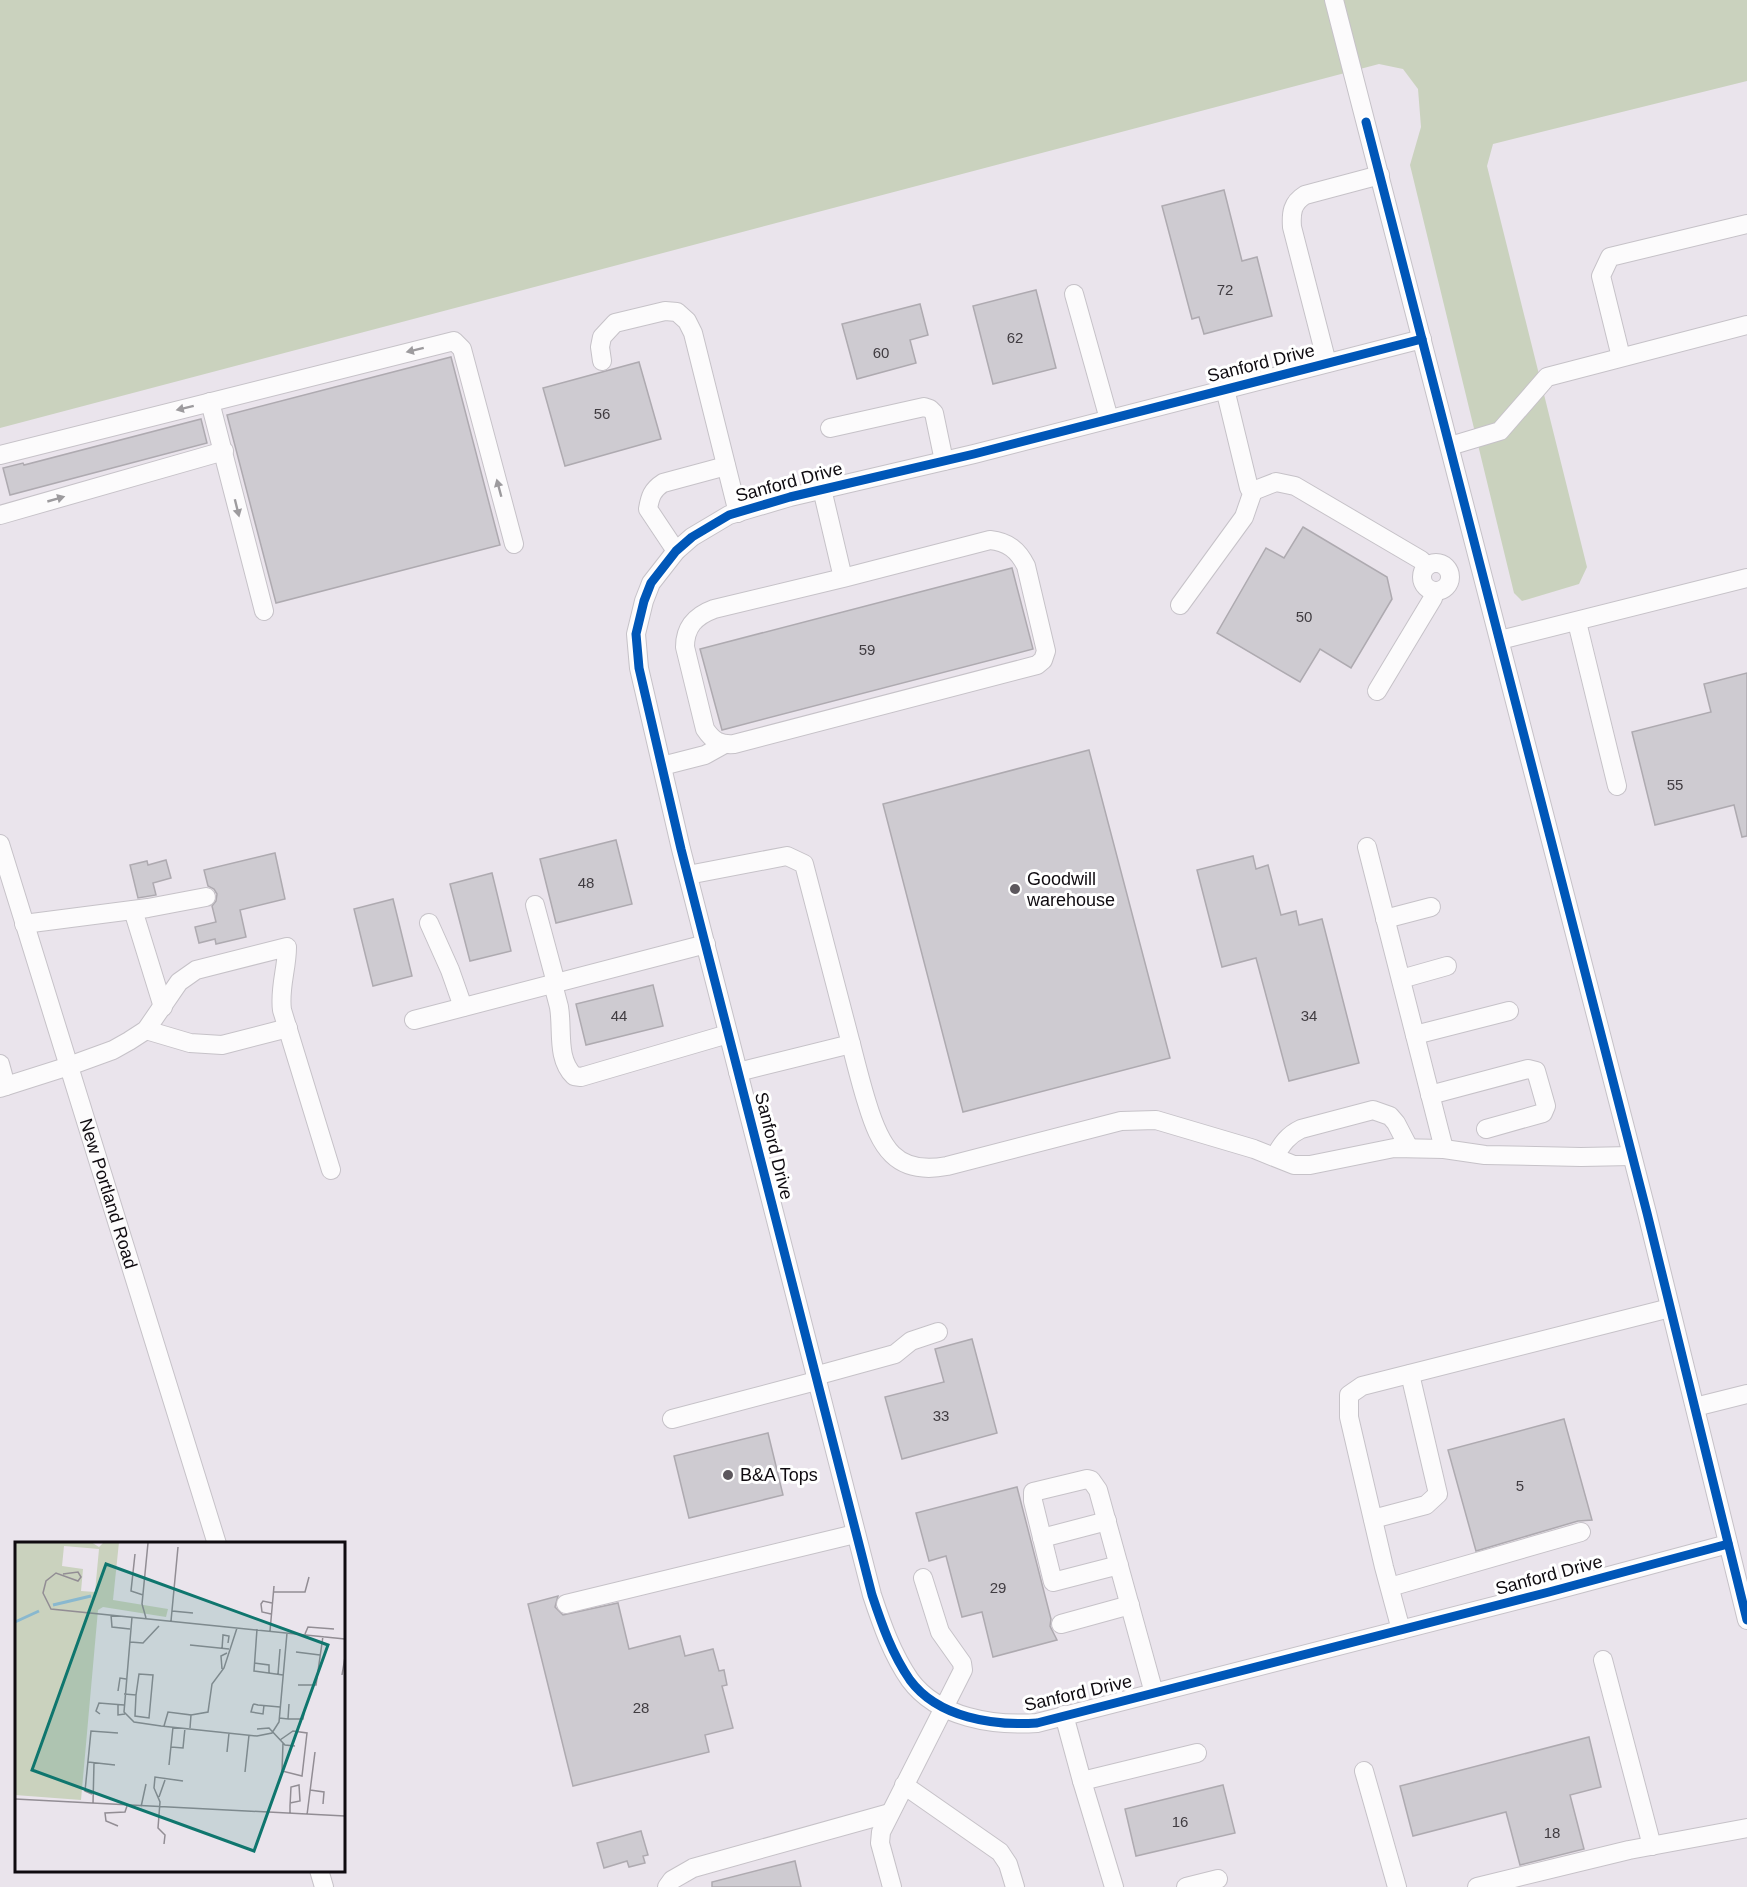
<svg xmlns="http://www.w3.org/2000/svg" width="1747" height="1887" font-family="Helvetica,sans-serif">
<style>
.green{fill:#cad2be}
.building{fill:#cecbd1;stroke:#aeaab0;stroke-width:1.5}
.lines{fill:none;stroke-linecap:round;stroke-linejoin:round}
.minor-casing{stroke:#c6c2c8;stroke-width:20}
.minor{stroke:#fcfbfc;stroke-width:18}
.cycleway-casing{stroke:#fff;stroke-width:13}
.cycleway{stroke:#0057b8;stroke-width:9}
.oneway{fill:#9d9b9e}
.poi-dot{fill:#5c575d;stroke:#fff;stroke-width:2}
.labels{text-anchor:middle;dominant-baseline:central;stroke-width:6;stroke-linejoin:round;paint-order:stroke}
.number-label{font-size:15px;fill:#403c41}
.street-label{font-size:18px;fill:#0f0b10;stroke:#fff}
.poi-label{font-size:18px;fill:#0f0b10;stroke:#fff;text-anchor:start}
.inset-river{fill:none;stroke:#89b8cf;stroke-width:3}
.inset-road{fill:none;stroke:#928d94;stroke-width:1.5}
.view{fill:#0f766e;fill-opacity:0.15;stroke:#0f766e;stroke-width:3}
.inset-edge{fill:none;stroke:#0f0b10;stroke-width:3}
</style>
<rect width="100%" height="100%" fill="#eae4ec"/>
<path class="green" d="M0,0h1747v81l-254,63 -6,22 100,401 -8,17 -57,17 -8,-8 -104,-428 11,-38 -3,-38 -15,-20 -24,-5 -1379,364z"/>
<g class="building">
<path d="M1224,190l18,71 15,-4 15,59 -68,18 -5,-17 -7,2 -30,-113z"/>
<path d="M1036,290l20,78 -63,16 -20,-78z"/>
<path d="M920,304l8,31 -18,5 6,23 -59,16 -15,-55z"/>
<path d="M451,357l49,188 -224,58 -49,-188z"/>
<path d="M639,362l22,77 -96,27 -22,-78z"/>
<path d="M201,419l6,24 -197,52 -7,-27 20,-5 1,2z"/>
<path d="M1303,527l84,50 5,22 -41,69 -31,-19 -20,33 -83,-49 49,-85 18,10z"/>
<path d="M1012,568l21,81 -311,81 -22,-81z"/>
<path d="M1747,673v163l-5,1 -8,-32 -79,20 -23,-93 79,-20 -7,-28z"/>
<path d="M1089,750l81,308 -207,54 -80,-308z"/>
<path d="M616,840l16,64 -76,19 -16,-64z"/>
<path d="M275,853l10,46 -45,11 6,27 -30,7 -1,-5 -16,4 -4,-16 21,-5 -4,-16 4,-5 1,-7 -3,-5 -6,-3 -4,-16z"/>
<path d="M1253,856l3,13 12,-4 13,50 15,-4 3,14 23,-6 37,144 -70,18 -33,-123 -34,9 -25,-97z"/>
<path d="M166,860l5,18 -18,5 3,12 -18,3 -8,-33 17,-4 1,4z"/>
<path d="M492,873l19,78 -41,10 -20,-77z"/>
<path d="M393,899l19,77 -39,10 -19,-77z"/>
<path d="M653,985l10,41 -77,19 -10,-41z"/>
<path d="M972,1339l25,94 -95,26 -17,-62 59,-15 -9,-33z"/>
<path d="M1564,1419l28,101 -14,1 -102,30 -28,-101z"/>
<path d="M768,1433l15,62 -94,23 -15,-62z"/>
<path d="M1017,1487l34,132 -1,7 7,14 -64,17 -11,-45 -20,5 -16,-61 -17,5 -13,-48z"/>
<path d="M558,1596l-3,11 8,8 55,-12 11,46 51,-13 5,20 28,-7 6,22 5,-1 3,15 -5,1 11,42 -28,7 4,17 -136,34 -45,-182z"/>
<path d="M1589,1737l12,50 -31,8 14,54 -64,16 -14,-53 -93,24 -13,-50z"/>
<path d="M1223,1785l12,48 -99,23 -11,-47z"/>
<path d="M641,1831l7,24 -5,1 2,7 -16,4 -2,-6 -23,7 -7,-25z"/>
<path d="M795,1861l6,26h-89v-5z"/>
</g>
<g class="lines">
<defs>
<g id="minor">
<path d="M1334,0l313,1213 100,407"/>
<path d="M1074,294l35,125"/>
<path d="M1422,339l-448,115 -184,43 -61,18 -37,22 -16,14 -25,32 -7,18 -8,33 3,34 42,181 191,746c10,30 20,59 38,85 28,38 84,46 127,43l512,-131 179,-48"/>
<path d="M1621,357l-20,-81 9,-19 137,-33"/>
<path d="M602,361l-2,-14 2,-10 13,-14 50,-12 12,1 10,9 6,12 45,180"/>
<path d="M1327,363l-35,-136c-1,-14 0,-24 13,-32l75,-20"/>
<path d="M1225,389l24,99 4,3 23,-9 19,4 126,74 6,6"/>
<path d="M210,402l54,209"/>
<path d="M830,428l94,-21 6,2 4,4 10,48"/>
<path d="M1450,446l50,-15 47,-54 200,-52"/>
<path d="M0,455l454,-114 8,8 52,195"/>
<path d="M822,489l21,89 147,-38c18,2 28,10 36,26l20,85 -3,9 -6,5 -303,79c-14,1 -21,-3 -29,-15l-20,-82c0,-20 10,-31 29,-38l129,-31"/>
<path d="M0,515l224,-64"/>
<path d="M676,551l-28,-42c2,-12 4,-19 15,-26l63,-17"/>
<circle cx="1436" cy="577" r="14"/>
<path d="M1180,605l64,-88 9,-26"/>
<path d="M1577,622l40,164"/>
<path d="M1500,640l247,-62"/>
<path d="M1377,691l56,-93 2,-7"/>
<path d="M662,766l43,-11 18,-10"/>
<path id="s1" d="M0,844l217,700"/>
<path d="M1367,847l77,302"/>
<path d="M688,875l99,-19 17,8 47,180 -113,28"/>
<path d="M535,905l21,78"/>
<path d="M133,910l30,97"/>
<path d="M1385,919l46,-12"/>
<path d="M429,923l21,47 13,37"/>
<path d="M24,924l124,-16 58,-11"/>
<path d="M1401,979l46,-13"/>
<path d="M553,984c2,8 4,15 6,23 4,23 -3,51 15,69l7,1 147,-43"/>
<path d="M414,1020l292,-76"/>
<path d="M146,1030l44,13 32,2 66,-17"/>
<path d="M1415,1035l94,-24"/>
<path d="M851,1044c5,20 10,40 16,59 13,43 28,73 80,63l174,-45 35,-1 98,29 40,16h16l84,-17 50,1 41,6 96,2 51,-1"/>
<path d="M0,1064l6,22"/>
<path d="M0,1088l69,-22 44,-16 16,-9 17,-11 33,-48 17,-12 91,-23c0,22 -8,41 -5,63l49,160"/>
<path d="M1430,1095l98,-26 8,2 10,35 -3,7 -57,16"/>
<path d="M1275,1156c7,-12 13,-21 26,-27l72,-19 17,6 6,7 13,25"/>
<path d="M815,1376l80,-22 16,-13 27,-9"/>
<path d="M1695,1407l52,-13"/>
<path d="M672,1419l144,-38"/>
<path d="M1373,1519l53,-14 12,-11 -28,-120"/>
<path d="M1042,1538l65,-17"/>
<path d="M1119,1565l-66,17 -20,-81v-9l54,-13 4,1 7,10 56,203"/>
<path d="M1390,1587l191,-55"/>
<path d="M566,1604l289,-70"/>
<path d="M1061,1624l69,-19"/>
<path d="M1401,1630l-17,-63 -35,-150v-22l13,-9 308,-78"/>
<path d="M1603,1660l49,186"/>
<path d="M1064,1715l18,66 115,-28"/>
<path d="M1364,1771l33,116"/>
<path d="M1082,1781l32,106"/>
<path d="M904,1785l96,67 8,12 7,23"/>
<path d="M319,1870l5,17"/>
<path d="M667,1887l5,-7 21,-12 197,-55"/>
<path d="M892,1887l-12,-44 1,-11 82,-162 -1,-7 -22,-31 -17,-54"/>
<path d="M1186,1887l32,-8"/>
<path d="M1477,1887l152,-37 118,-22"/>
</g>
</defs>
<use href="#minor" class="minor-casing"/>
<use href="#minor" class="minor"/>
<defs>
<g id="cycleway">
<path d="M1366,122l281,1091 100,407"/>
<path d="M1422,339l-448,115 -184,43 -61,18 -37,22 -16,14 -25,32 -7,18 -8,33 3,34 42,181 191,746c10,30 20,59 38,85 28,38 84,46 127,43l512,-131 179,-48"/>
</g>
</defs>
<use href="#cycleway" class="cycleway-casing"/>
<use href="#cycleway" class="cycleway"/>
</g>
<defs><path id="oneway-solid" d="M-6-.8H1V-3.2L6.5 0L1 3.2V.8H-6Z" transform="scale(1.5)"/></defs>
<g class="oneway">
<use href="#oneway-solid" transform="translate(415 350) rotate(166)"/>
<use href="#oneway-solid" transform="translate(185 408) rotate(166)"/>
<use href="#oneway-solid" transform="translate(499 488) rotate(-105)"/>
<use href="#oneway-solid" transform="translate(56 499) rotate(-16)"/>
<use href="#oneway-solid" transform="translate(237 508) rotate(76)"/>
</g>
<g class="poi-dot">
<circle cx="1015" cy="889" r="6"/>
<circle cx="728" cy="1475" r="6"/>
</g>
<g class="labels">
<g class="number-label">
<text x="1225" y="289">72</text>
<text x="1015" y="337">62</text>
<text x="881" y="352">60</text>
<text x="602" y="413">56</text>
<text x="1304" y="616">50</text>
<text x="867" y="649">59</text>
<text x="1675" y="784">55</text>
<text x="586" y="882">48</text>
<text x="619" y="1015">44</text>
<text x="1309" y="1015">34</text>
<text x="941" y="1415">33</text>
<text x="1520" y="1485">5</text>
<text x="998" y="1587">29</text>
<text x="641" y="1707">28</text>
<text x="1180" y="1821">16</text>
<text x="1552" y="1832">18</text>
</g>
<g class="street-label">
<text transform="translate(1261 363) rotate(-14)">Sanford Drive</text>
<text transform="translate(789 482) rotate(-15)">Sanford Drive</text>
<text transform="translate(774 1146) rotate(76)">Sanford Drive</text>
<text stroke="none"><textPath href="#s1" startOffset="366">New Portland Road</textPath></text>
<text transform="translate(1549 1575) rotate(-15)">Sanford Drive</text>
<text transform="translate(1078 1693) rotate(-13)">Sanford Drive</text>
</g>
<g class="poi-label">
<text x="1027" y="879">Goodwill<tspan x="1027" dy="21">warehouse</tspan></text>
<text x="740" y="1475">B&amp;A Tops</text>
</g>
</g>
<g transform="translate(15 1542)">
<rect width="330" height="330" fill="#eae4ec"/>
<path d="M0,0h76l8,5 5,-5h15l-6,58 55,9 -2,8 -63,-10 -5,3 -17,190 -66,-5zM49,4l35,3 -4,43 -14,-1 2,-22 -21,-3z" fill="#cad2be" fill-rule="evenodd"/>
<path class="inset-river" d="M38,63l38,-9M0,80l24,-11"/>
<path class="inset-road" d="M120,12l-4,37 12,4M48,32l15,-2 3,5 -3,4 -22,-8 -10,8 -3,12 8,16 294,30M259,50h31l4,-15M157,69l21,2M256,72l-9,-2 -1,-8 2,-3 9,2M96,73l1,12 18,2M117,75l-8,95 10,10 27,4 96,10 15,-3 7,-11 8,-89M131,76l-4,-14 6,-61M156,79l7,-74M242,87l-3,42 29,4M255,89l4,-45M290,92l3,-7 26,2M115,100l13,1 16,-17M175,103l39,4M207,107l1,-14 6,1 -1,7M281,110l24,3M239,121l15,2v8M207,127l-1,-13 6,-3M263,132l2,-25M327,133l3,-18M283,143h18l7,-49M103,149l2,-13 6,1M109,152l12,1 3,-21 14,1 -4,43 -14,-2 1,-21M103,162v11l7,-1M249,163l-1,9 -12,-2 2,-7 1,-1 4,1 22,2M85,172l-4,-3 3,-8 25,2M176,173l17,-3 4,-28 12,-16 13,-40M264,176l9,1 1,-15M273,177h15l2,-12M149,184l4,-14 23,3 -1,13M242,187l12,-1 16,17 10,1M265,198l13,-9 14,2 -5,43 -20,-5 1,-28M156,205l12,1 2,-20M212,210l2,-19M73,220l27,3M154,223l4,-38M230,230l4,-37M295,248l14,2 -1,12M77,252l-7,-3 6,-60 27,2M144,255l6,-17M0,257l330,17M78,262l1,-41M126,265l5,-23M275,272v-8l1,-19 8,-2 1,16 -10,2M292,273l8,-63M103,284l-12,-5 -1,-8 20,-1 2,-6M149,302l1,-9 -7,-7 2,-26 -6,-14 1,-11 28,4"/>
<path class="view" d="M91,22l222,81 -74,206 -222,-81z"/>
<rect width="330" height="330" class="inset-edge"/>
</g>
</svg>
